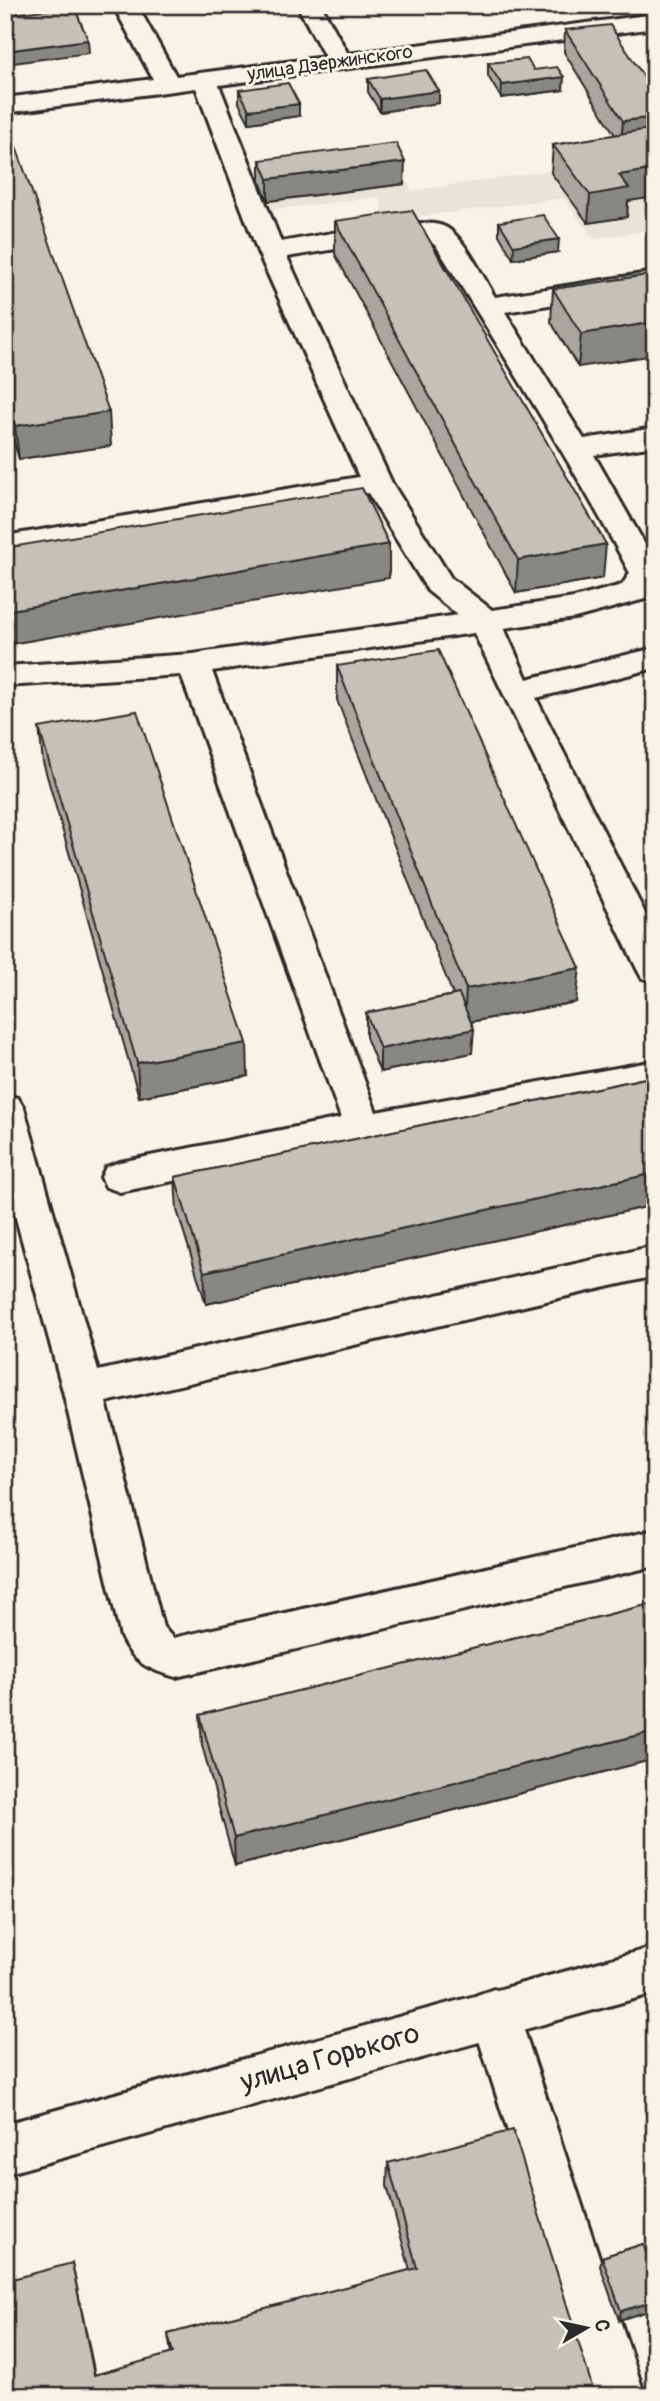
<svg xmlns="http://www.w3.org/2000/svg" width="660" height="2401" font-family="Pangolin,sans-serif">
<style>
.built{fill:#e8e4da}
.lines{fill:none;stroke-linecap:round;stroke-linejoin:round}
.minor-casing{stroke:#2b2b2b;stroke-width:6}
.major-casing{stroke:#2b2b2b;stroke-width:6}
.minor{fill:#f7f3e8;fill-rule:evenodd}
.major{fill:#f7f3e8;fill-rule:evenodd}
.wall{fill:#a9a69f;stroke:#2b2b2b;stroke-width:2}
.shaded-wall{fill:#898782;stroke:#2b2b2b;stroke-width:2}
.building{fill:#c4c1b9;stroke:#2b2b2b;stroke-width:2}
.labels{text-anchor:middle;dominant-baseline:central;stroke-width:6;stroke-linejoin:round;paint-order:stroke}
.far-street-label{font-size:19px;fill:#2b2b2b;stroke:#f7f3e8}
.near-street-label{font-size:28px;fill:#2b2b2b;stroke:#f7f3e8}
</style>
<rect width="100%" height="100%" fill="#f7f3e8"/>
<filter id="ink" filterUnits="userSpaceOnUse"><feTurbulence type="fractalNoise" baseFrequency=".0143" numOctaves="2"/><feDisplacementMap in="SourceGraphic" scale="14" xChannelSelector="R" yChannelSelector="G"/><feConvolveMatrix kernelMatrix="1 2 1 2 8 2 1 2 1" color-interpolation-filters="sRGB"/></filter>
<g filter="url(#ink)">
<path class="built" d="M655,155v74l-61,10 -31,-41 -178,23 -5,-24 -112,13 -12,-33 138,-20 18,34z"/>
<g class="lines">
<defs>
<g id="minor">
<path d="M113,5h24l39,71 149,-19 -28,-52h24l27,49 307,-40v14l-436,57 62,157c32,-5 138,-28 164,-15 18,8 39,52 50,70l160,-25v16l-150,24 79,127 71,-11v18l-61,9 61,107v21l-10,16 -70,19 -71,10 23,51 128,-31v20l-119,30 119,235v49l-13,-4 -5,-9 -163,-336 -262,38 164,441 279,-51v28l-292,53 -243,50 -14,-5 -5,-10 5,-10 14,-5 221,-44 -160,-443 -176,11v-20l188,-12 265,-39 -30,-24 -60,-98 -363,61v-18l354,-59 -101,-225 -62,-164 -191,25v-15l148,-19zM385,241h45l7,6c66,107 134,214 193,326l-8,12 -48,13 -82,12 -41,-32 -59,-95 -105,-226z"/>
<path d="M5,1094l13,4 6,10 74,263 557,-125v30l-549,126 57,225 10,11 482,-108v36l-479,111c-26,-7 -43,-14 -55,-40l-58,-246 -58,-213z"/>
<path d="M494,1989l17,6 7,17 127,384h-53l-122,-384 7,-17z"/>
</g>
<path id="major" d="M655,1947v46l-650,181v-50z"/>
</defs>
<use href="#minor" class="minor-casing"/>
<use href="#major" class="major-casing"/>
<use href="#minor" class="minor"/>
<use href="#major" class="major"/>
</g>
<g class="wall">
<path d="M565,30l90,64v103l-27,4 -1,16 -39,6 -37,-50 2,-28 62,-10 -51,-83z"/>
<path d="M488,63l46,7 29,20 -62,8 -13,-22z"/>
<path d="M368,79l71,12v12l-59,9 -12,-20z"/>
<path d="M239,90l60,26 -50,7 -10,-20z"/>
<path d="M5,115l106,331 -92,13 -14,-45z"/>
<path d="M260,160l144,24 -136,17 -8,-19z"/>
<path d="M335,221l268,357 -87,15 -181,-339z"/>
<path d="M499,222l59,30 -45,7 -14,-24z"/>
<path d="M655,274l-77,93 -27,-45 2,-33z"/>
<path d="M655,442v40l-4,-6z"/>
<path d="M337,666l239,336 -106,20 2,31 -92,19 -14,-35v-24l87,-18 -116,-295z"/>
<path d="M39,728l209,348 -109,21 -96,-335z"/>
<path d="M655,1076v129l-449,99 -29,-94 -2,-33z"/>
<path d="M655,1603v156l-420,107 -33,-121 -2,-30z"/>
<path d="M388,2163l207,233h-590l67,-133 23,112 76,-21 -3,-20 242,-64 -23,-84z"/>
<path d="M643,2244l-24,76 -19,-54 2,-9z"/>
</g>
<g class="shaded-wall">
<path d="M88,40l1,13 -84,11v-13z"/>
<path d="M564,77l-1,13 -62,8 1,-13z"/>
<path d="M439,91v12l-59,9v-13z"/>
<path d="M299,104v12l-50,7v-13z"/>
<path d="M655,117v23l-34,4 2,-23z"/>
<path d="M405,162l-1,22 -136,17v-22z"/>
<path d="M655,169v28l-27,4 -1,16 -39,6 2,-28 29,-20z"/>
<path d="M559,239l-1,13 -45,7 1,-13z"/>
<path d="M655,322v33l-77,12 3,-33z"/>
<path d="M109,412l2,34 -92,13 -4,-33z"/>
<path d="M389,544v34l-384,67v-34z"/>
<path d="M606,544l-3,34 -87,15 2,-33z"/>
<path d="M580,968l-4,34 -112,21 2,-34z"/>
<path d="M474,1029l-2,24 -92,19v-23z"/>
<path d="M247,1043l1,33 -109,21 -2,-34z"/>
<path d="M655,1173v32l-449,99 -2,-32z"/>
<path d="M655,1731v28l-420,107 -1,-28z"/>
<path d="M655,2301v8l-36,11 2,-9z"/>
</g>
<g class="building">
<path d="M74,6l14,34 -83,11v-36z"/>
<path d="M610,25l45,69v23l-32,4 -58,-91z"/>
<path d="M527,59l7,11 23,-3 7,10 -62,8 -14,-22z"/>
<path d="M426,70l13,21 -59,8 -12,-20z"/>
<path d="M288,83l11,21 -50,6 -10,-20z"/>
<path d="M5,115l104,297 -94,14 -10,-33z"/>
<path d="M655,128v41l-36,6 10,13 -39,7 -37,-50z"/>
<path d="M396,143l9,19 -137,17 -8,-19z"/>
<path d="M412,210l194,334 -88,16 -183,-339z"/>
<path d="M543,215l16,24 -45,7 -15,-24z"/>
<path d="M655,274v48l-74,12 -28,-45z"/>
<path d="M362,488l27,56 -384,67v-63z"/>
<path d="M438,650l142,318 -114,21 -129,-323z"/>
<path d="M137,711l110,332 -110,20 -98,-335z"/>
<path d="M459,994l15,35 -94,20 -14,-36z"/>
<path d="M655,1076v97l-451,99 -29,-95z"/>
<path d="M655,1603v128l-421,107 -34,-123z"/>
<path d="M513,2130l82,266h-590v-115l67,-18 22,112 79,-22 -5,-19 249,-66 -29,-105z"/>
<path d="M643,2244l12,32v25l-34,10 -19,-54z"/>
</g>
</g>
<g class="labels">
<g class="far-street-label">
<text transform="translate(330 63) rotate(-8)">улица Дзержинского</text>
</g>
<g class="near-street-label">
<text transform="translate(330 2058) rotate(-16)">улица Горького</text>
</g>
</g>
<rect width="660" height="2401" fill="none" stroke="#f7f3e8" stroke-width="28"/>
<rect x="14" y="14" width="632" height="2373" fill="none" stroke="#2b2b2b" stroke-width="2.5" filter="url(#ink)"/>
<g transform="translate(586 2328) rotate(81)" stroke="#f7f3e8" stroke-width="5" paint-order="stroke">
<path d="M0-5L12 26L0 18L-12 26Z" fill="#2b2b2b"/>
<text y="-10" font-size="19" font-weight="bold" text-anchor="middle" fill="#2b2b2b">С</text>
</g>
</svg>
